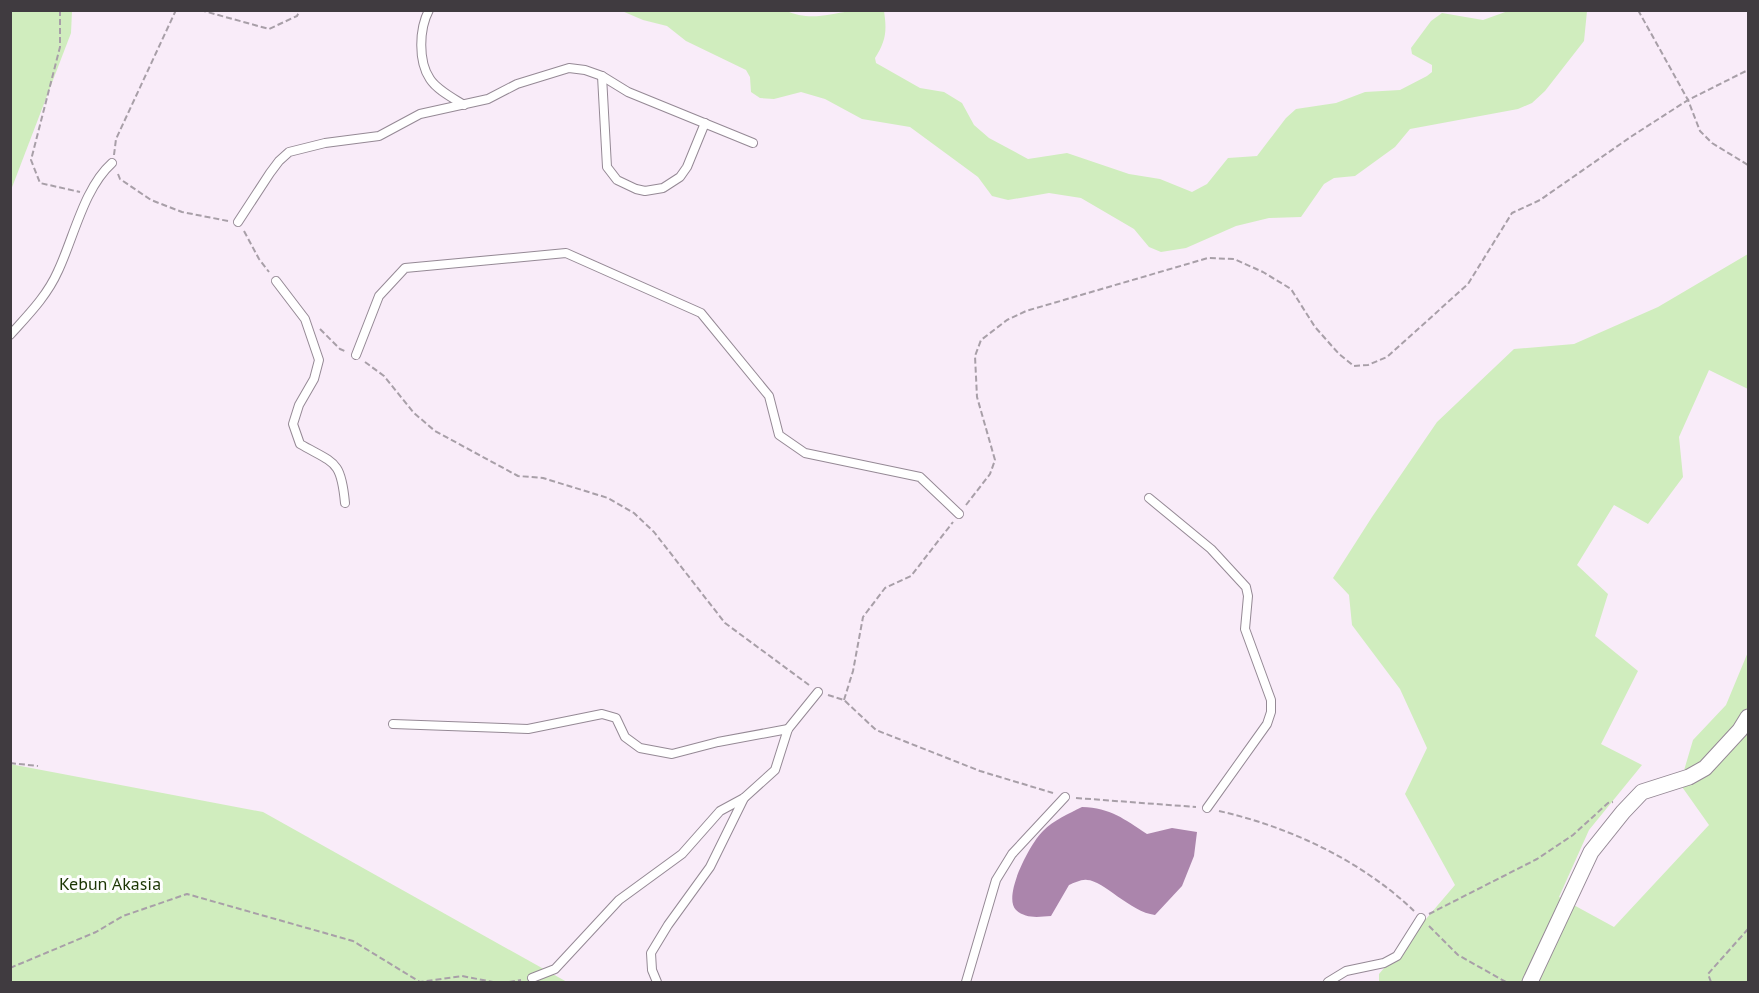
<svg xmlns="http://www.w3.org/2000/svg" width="1759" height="993" font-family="'PT Sans',sans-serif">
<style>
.green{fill:#d0edbe}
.water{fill:#ab85ac}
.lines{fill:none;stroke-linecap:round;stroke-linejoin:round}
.service-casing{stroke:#958995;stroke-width:10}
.minor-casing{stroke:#958995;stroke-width:17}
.path{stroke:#a89fa8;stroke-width:2;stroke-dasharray:6 3;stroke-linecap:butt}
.service{stroke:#fff;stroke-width:8}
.minor{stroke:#fff;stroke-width:15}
.labels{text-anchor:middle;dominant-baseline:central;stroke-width:6;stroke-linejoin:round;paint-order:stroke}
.park-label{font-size:18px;fill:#1c3604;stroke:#fefefe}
</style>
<rect width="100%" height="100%" fill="#f9ecf9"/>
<g class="green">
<path d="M11,10l61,1 -1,22 -60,157z"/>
<path d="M784,10c25,11 41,5 66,1 11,-2 23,-1 34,0 3,20 2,30 -9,47l1,5 44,25 24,4 18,11 12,22 15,13 39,21 39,-6 62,21 31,5 32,13 15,-8 21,-26 29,-2 29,-38 10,-9 40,-6 29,-11 35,-2 27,-14 5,-4v-7l-20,-11 -1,-6 20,-27 11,-8 41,7 25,-9h79l-3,30 -39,50 -13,12 -14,6 -108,20 -15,18 -40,29 -21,2 -10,6 -23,33 -32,1 -33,8 -50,22 -25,4 -12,-5 -15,-18 -53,-31 -32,-5 -41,7 -16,-4 -14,-19 -68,-50 -48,-8 -37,-20 -24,-7 -27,7 -14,-1 -9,-6 -1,-15 -4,-7 -60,-29 -19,-15 -24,-6 -21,-9z"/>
<path d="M1748,254v135l-39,-19 -30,67 4,40 -35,47 -34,-19 -37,60 31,29 -13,42 43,35 -37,73 41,21 -53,65 -30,67 55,30 95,-102 -29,-41 13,-44 33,-35 22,-53v330h-369v-8l76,-89 -50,-91 22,-46 -27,-59 -48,-64 -3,-30 -16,-17 39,-61 65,-95 77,-73 60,-5 84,-37z"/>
<path d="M10,764l253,48 304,170h-556z"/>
</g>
<path class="water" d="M1082,807c29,1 42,12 65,27l25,-6 25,4 -3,24 -12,30 -27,29c-25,-3 -52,-35 -68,-35 -5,-1 -13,3 -18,5l-18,31c-13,1 -25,3 -35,-6 -14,-14 15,-68 27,-79 11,-11 25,-17 39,-24z"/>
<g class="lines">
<defs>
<g id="service">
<path d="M429,10c-10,19 -11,51 1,69 7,11 23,19 34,26"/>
<path d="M602,76l5,91 10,13 19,9 9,2 18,-3 17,-11 7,-10 18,-44"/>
<path d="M238,222l32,-49 9,-12 10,-9 36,-9 54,-7 41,-22 68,-15 29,-15 52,-16 16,2 17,6 26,16 125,51"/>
<path d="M276,281l29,38 14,41 -5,19 -15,26 -6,19 7,20c35,20 41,16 45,59"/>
<path d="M10,335c18,-20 37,-39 48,-64 16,-34 26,-83 54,-108"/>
<path d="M356,355l23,-59 26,-28 161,-15 135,60 68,83 10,39 26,18 115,24 39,37"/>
<path d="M1149,498l62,51 35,38 2,9 -3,33 26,71v12l-4,12 -60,84"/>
<path d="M393,724l135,5 74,-15 14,4 9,19 15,11 32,6 46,-12 70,-13"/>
<path d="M532,978l23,-9 64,-69 63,-46 38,-43 24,-13 31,-28 13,-41 30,-37"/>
<path d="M657,982l-5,-12 -1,-17 17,-28 42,-58 34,-69"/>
<path d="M966,982l30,-102 16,-26 53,-57"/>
<path d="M1328,982l18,-11 38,-8 13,-7 24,-38"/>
</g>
<path id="minor" d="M1530,982l61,-130 32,-40 19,-20 47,-15 16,-9 35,-38 8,-13"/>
</defs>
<use href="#service" class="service-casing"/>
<use href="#minor" class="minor-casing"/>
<g class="path">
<path d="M60,10v37l-29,113 9,23 40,9"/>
<path d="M200,10l69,19 28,-13 3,-6"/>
<path d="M1638,10l50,90 12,31 12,12 36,22"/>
<path d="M114,155l2,-16 60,-129"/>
<path d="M118,174l2,5 31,21 31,12 46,9"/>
<path d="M244,231l15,28 10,13"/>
<path d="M320,329l20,20 7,3"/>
<path d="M365,362l19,14 30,37 21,18 83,45 25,2 65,20 26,15 20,19 71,91 84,62"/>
<path d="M966,505l24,-31 5,-14 -18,-63 -2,-41 6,-16 26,-20 19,-9 182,-53 26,1 29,13 28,17 24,38 24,27 15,12 14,-1 19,-8 81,-73 44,-71 28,-13 92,-64 56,-36 60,-30"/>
<path d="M828,695l16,5 32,30 104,41 73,22"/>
<path d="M844,700l9,-29 10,-54 22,-29 26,-12 42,-54"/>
<path d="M10,763l28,3"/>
<path d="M1076,798l120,9"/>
<path d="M1219,811c71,16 143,50 195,100"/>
<path d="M1429,914l108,-55 36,-24 35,-32 5,-1"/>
<path d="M1429,926l29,29 48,27"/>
<path d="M10,968l86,-36 27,-16 64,-22 166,47 67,41 42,-6 31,6"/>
<path d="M509,982l12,-2"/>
<path d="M1711,982l-3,-8 40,-45"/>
</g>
<use href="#service" class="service"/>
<use href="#minor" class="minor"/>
</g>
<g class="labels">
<g class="park-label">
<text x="110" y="883">Kebun Akasia</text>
</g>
</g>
<rect width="1759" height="993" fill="none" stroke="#403b40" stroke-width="24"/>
</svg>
